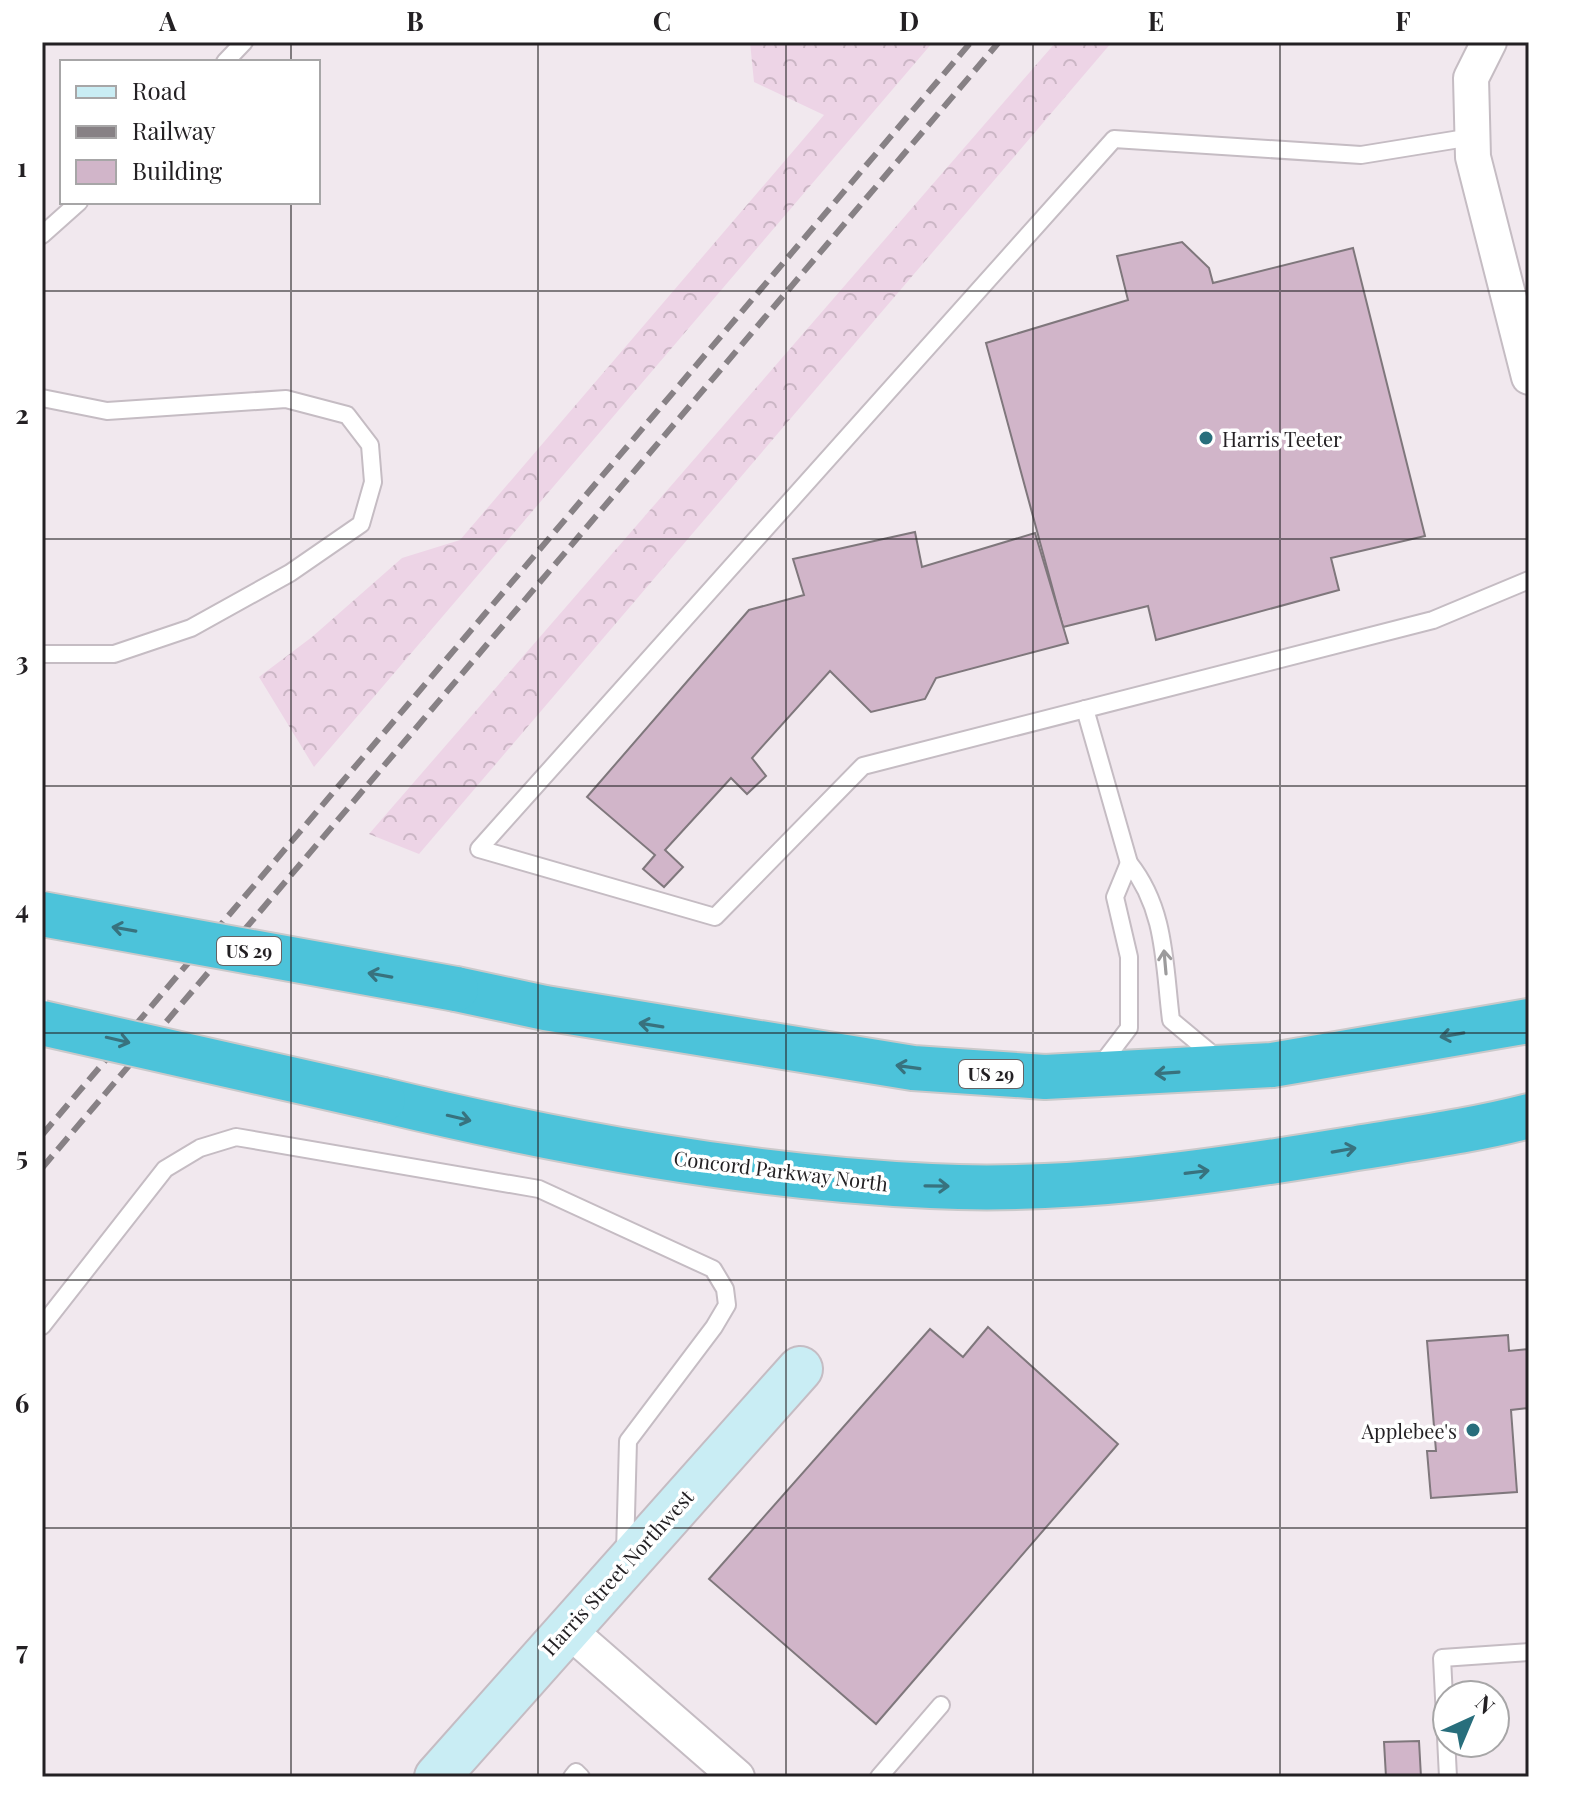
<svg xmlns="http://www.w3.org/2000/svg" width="1571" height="1819" font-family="'Playfair Display',serif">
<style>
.forest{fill:url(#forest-crowns)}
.building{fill:#d1b5c9;stroke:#7f777c;stroke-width:2}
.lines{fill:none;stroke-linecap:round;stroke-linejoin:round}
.lane-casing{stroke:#c5bcc3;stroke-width:20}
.street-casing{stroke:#c5bcc3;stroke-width:38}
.secondary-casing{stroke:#c5bcc3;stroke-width:48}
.highway-casing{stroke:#cac9ca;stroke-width:48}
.lane{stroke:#fff;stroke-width:16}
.street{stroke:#fff;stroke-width:34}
.secondary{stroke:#c9edf4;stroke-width:44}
.highway{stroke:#4cc3da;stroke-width:44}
.rail{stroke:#878185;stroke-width:6;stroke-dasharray:16 8;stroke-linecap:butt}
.highway-bridge-casing{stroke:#cac9ca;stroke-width:48;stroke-linecap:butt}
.highway-bridge{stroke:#4cc3da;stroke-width:44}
.oneway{stroke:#38727e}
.oneway2{stroke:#9c9b9c}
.grid{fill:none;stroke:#232023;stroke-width:2;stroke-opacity:0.55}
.poi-dot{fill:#286e7c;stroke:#fff;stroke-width:3}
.labels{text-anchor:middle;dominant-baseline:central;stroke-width:7;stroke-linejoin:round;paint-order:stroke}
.shield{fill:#fff;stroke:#656365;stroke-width:2}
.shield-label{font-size:18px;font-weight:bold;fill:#232023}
.poi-label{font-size:20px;fill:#232023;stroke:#fff;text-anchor:start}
.street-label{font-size:20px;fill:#232023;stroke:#fff}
.neatline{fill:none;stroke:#232023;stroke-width:3}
.grid-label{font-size:26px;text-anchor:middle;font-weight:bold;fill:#232023}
</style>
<defs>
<pattern id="forest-crowns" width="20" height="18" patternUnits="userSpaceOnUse" patternTransform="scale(2)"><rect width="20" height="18" fill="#edd4e6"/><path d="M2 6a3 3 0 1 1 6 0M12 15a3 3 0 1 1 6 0" fill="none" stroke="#cbb6c5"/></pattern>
</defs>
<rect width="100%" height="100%" fill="#f1e8ee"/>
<g class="forest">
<path d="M750,42h183l-619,725 -55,-90 53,-40 90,-79 58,-18 364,-425 -70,-33z"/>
<path d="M1056,42h56l-693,812 -50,-20z"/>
</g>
<g class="building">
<path d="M1182,242l27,26 4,15 140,-35 72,288 -94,22 8,32 -183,50 -8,-34 -85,21 -77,-284 142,-43 -11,-44z"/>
<path d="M915,532l7,35 113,-34 33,110 -132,35 -11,21 -54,13 -41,-41 -78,87 14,18 -19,18 -16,-16 -66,72 18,17 -19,20 -21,-18 12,-14 -68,-58 162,-187 55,-15 -11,-36z"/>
<path d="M988,1327l130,117 -242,280 -167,-145 221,-250 33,28z"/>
<path d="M1508,1335l1,16 20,-2v59l-18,2 6,82 -86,6 -4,-47h9l-9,-110z"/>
<path d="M1419,1741l2,36h-35l-2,-35z"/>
</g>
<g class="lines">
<defs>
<g id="lane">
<path d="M225,62l19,-20"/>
<path d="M1472,137l-111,18 -247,-16 -635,710 236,68 148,-151 570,-146 96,-40"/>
<path d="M42,235l37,-33"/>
<path d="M42,398l65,13 179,-12 61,16 23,30 3,37 -12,42 -71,49 -99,55 -77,26h-72"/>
<path d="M1085,709l44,154"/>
<path d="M1100,1066l29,-38v-71l-14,-60 14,-34c37,46 35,101 42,157l48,40"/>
<path d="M42,1326l123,-157 35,-21 36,-11 303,52 174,80 12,20 2,16 -13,22 -86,114 -3,112"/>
<path d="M572,1777l4,-5 5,5"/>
<path d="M879,1777l62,-72"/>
<path d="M1448,1777l-6,-119 87,-6"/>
</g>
<g id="street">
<path d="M1489,42l-18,36 2,79 56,220"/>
<path d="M566,1628l171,149"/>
</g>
<path id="secondary" d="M437,1777l363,-408"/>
<g id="highway">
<path d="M456,989l89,19 368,60 132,9 227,-12 257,-44"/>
<path d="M383,1100c179,43 363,77 548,86 136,7 274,-13 408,-35 63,-11 128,-19 190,-35"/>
</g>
</defs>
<use href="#lane" class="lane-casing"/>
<use href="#street" class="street-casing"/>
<use href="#secondary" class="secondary-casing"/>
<use href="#highway" class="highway-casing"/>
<use href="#lane" class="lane"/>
<use href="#street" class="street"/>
<use href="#secondary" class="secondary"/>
<use href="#highway" class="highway"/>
<g class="rail">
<path d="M42,1135l929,-1093"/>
<path d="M42,1168l957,-1126"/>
</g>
<defs>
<g id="highway-bridge">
<path d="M42,914l414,75"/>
<path d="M42,1023l341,77"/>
</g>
</defs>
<use href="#highway-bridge" class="highway-bridge-casing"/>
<use href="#highway-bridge" class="highway-bridge"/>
</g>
<defs><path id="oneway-shaft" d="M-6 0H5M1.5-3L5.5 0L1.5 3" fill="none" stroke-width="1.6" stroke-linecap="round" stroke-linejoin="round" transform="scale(2)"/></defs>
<g class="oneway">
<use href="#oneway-shaft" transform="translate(124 929) rotate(-170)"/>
<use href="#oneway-shaft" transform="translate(380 975) rotate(-170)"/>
<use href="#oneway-shaft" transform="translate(651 1025) rotate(-171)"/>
<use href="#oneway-shaft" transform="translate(1452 1035) rotate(170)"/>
<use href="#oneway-shaft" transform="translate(118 1040) rotate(13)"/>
<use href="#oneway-shaft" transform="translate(908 1067) rotate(-172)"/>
<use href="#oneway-shaft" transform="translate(1167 1073) rotate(176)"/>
<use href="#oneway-shaft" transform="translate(459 1118) rotate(13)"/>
<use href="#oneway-shaft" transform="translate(1344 1150) rotate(-10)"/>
<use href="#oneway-shaft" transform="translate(1197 1172) rotate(-7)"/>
<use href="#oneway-shaft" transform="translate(937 1186) rotate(1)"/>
</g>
<use class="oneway2" href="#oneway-shaft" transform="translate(1165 962) rotate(-95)"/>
<path class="grid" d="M291,42v20M538,42v1735M786,42v1735M1033,42v1735M1280,42v1735M291,202v1575M42,291h1487M42,539h1487M42,786h1487M42,1033h1487M42,1280h1487M42,1528h1487"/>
<g class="poi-dot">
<circle cx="1206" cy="438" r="8"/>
<circle cx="1473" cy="1430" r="8"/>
</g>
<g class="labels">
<g class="shield">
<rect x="217" y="937" width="64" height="28" rx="6"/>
<rect x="959" y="1060" width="64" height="28" rx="6"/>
</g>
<g class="shield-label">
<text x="249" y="951">US 29</text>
<text x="991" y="1074">US 29</text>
</g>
<g class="poi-label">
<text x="1222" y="438">Harris Teeter</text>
<text x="1457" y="1430" text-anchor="end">Applebee's</text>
</g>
<g class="street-label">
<text transform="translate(781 1170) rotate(7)">Concord Parkway North</text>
<text transform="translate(617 1572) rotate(-48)">Harris Street Northwest</text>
</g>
</g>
<rect width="1571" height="1819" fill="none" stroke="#ffffff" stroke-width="88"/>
<rect x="60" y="60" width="260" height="144" fill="#ffffff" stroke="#a7a6a7" stroke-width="2"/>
<rect x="76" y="86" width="40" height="12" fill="#c9edf4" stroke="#a7a6a7" stroke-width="2"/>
<text x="132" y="100" font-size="24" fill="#232023">Road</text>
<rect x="76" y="126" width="40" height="12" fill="#878185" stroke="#a7a6a7" stroke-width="2"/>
<text x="132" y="140" font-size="24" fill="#232023">Railway</text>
<rect x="76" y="160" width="40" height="24" fill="#d1b5c9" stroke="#a7a6a7" stroke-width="2"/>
<text x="132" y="180" font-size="24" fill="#232023">Building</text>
<g transform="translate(1471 1719) rotate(44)"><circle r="38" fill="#ffffff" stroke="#a7a6a7" stroke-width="2"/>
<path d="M0-6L14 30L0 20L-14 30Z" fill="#286e7c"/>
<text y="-12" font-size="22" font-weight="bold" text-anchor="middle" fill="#232023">N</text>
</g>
<rect x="44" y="44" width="1483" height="1731" class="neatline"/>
<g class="grid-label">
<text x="168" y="31">A</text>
<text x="415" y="31">B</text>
<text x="662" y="31">C</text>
<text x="909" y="31">D</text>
<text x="1156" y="31">E</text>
<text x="1403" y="31">F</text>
<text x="22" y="177">1</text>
<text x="22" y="424">2</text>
<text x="22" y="671">3</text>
<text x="22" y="919">4</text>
<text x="22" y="1166">5</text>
<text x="22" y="1413">6</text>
<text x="22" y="1660">7</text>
</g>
</svg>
